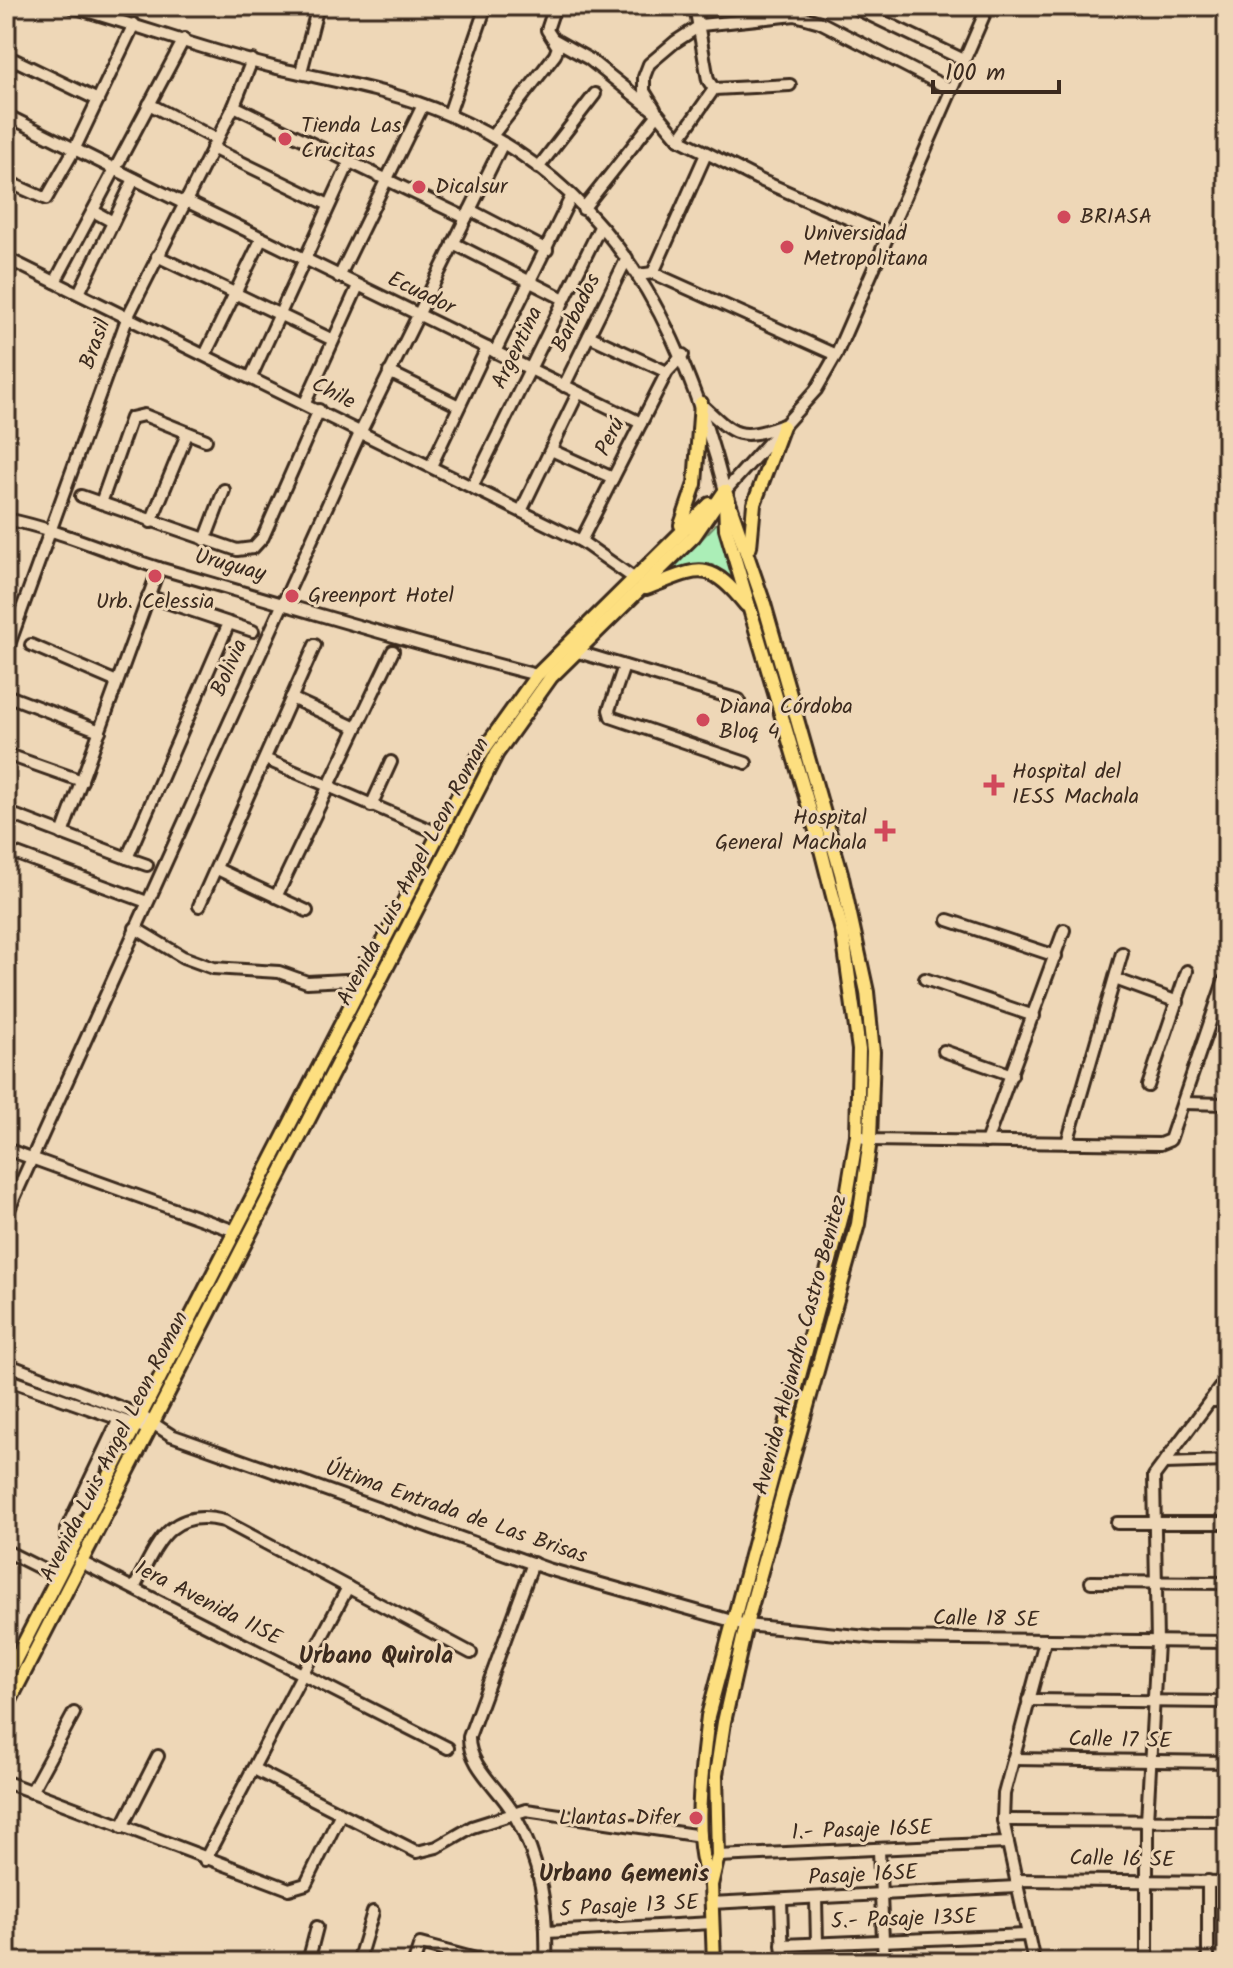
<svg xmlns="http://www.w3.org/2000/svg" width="1233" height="1968" font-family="Kalam,sans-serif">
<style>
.green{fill:#abeeb7;stroke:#738c6a;stroke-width:2}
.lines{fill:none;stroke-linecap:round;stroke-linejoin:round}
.minor-casing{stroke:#3b2a1e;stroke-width:16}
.major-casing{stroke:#3b2a1e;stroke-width:18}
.minor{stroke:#eed7b7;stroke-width:10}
.major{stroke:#fddf80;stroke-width:12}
.poi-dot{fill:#d1495b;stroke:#eed7b7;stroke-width:3}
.labels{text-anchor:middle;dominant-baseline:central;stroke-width:6;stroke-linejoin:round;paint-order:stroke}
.poi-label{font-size:22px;fill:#3b2a1e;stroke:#eed7b7;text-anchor:start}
.street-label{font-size:22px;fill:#3b2a1e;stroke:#eed7b7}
.neighbourhood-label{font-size:24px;font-weight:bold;fill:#3b2a1e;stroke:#eed7b7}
</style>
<rect width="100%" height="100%" fill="#eed7b7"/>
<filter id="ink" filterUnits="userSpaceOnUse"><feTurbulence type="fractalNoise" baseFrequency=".0125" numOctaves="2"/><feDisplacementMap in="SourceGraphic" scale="16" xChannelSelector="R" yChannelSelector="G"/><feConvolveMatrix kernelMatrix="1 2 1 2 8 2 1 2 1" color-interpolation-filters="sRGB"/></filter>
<g filter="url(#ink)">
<path class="green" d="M719,521l21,68 -13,-11 -60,-3z"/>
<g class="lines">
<defs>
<g id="minor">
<path d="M69,6c68,19 136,44 204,61 59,14 120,23 176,48 164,71 234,212 276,376"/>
<path d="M695,6l13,74 6,9"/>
<path d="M851,6l113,54"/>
<path d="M112,18l3,-12"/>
<path d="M555,40l34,19 69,55 21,25 79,40 130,57"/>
<path d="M6,71l9,-11 83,40"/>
<path d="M301,72l17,-66"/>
<path d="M149,104l67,35"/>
<path d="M234,106l232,112"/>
<path d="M655,109l-11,-18v-14l5,-13 26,-22 26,-17 94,-10 25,7 132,68"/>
<path d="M449,114l37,-108"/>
<path d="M6,115l177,88"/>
<path d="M492,136l63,-81 3,-8 -11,-17 8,-24"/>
<path d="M679,139l35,-50 76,-4"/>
<path d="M212,148l117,57"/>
<path d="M538,168l57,-74"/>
<path d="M6,181l40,18 28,-49 60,-126"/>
<path d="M184,200l457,223"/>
<path d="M583,209l75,-95"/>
<path d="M470,210l77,40"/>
<path d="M93,211l20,11"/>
<path d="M453,243l111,56"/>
<path d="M157,256l176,84"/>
<path d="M6,258l575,283 54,38"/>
<path d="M653,273l53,-119"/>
<path d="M638,275l15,-2 183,82"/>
<path d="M339,277l84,-172"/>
<path d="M55,282l129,-243"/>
<path d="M79,293l55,-114"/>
<path d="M589,336l78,36"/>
<path d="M495,352l76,-155"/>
<path d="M205,355l56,-115"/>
<path d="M389,372l70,34"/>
<path d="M251,377l98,-214"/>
<path d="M564,386l63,-128"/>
<path d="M305,403l53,-117"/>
<path d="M702,405c32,30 36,36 79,21"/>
<path d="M551,450l62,28"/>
<path d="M431,466l56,-118"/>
<path d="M472,487l128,-260"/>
<path d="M725,491l91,-101 20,-35 152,-349"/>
<path d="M81,496l156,54 16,-2 10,-11 56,-127"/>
<path d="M101,503l30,-85 13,-3 62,25"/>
<path d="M521,511l57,-118"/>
<path d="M6,519c55,11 103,34 156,50 125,36 249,74 375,106"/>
<path d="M151,522l36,-88"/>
<path d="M205,540l19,-50"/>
<path d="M581,541l86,-169 16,-17"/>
<path d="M229,623l24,8"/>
<path d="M31,645l86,37"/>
<path d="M578,652l161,48"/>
<path d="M6,653l122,-337 106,-210 18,-46"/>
<path d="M624,666l-15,44 2,7 135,46"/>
<path d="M11,697l89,34"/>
<path d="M291,698l63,29"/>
<path d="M6,754l76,27"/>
<path d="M265,759l175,75"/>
<path d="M371,806l20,-44"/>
<path d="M6,812l121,46 102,-235 -81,-27"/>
<path d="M62,834l97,-266"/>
<path d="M6,850l141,52"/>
<path d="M127,858l20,7"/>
<path d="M217,869l90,42"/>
<path d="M276,897l117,-246"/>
<path d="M199,906l116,-261"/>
<path d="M948,920l108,36"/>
<path d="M135,928l48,29 30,11 66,4 28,10 58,-3"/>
<path d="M925,979l109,37"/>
<path d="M1115,979l63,23"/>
<path d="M944,1051l68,24"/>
<path d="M1148,1086l39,-115"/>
<path d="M1183,1103l44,1"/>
<path d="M857,1135l13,5 290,4 10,-4 54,-159"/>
<path d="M986,1142l78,-212"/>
<path d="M1067,1143l55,-190"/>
<path d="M6,1149l229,82"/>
<path d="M6,1216l355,-785 142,-288"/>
<path d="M6,1364l134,51 31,20 377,134 198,56 132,13 349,4"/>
<path d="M6,1379l136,48"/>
<path d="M1210,1401h17"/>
<path d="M1165,1463l62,-2"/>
<path d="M1117,1523h110"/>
<path d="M73,1544l-7,-7v-7l53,-111"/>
<path d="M6,1551l50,25"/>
<path d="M79,1561l369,187"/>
<path d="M533,1563l-64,174c-1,29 31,52 45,77 27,48 34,94 32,148"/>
<path d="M1091,1582l136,1"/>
<path d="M134,1588c22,-41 34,-82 90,-67l247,132"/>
<path d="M1028,1700l199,2"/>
<path d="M1013,1759l214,3"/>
<path d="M254,1769l163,83 20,-5 35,-20 54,-17 175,26"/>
<path d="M6,1782l283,107 17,-5 34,-69"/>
<path d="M31,1792l43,-79"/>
<path d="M1003,1820l224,1"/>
<path d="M122,1827l36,-71"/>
<path d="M879,1851l5,111"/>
<path d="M718,1856l288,-13"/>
<path d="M205,1860l143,-273"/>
<path d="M1016,1880l211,2"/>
<path d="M816,1899l1,44"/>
<path d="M781,1900l2,62"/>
<path d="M711,1903l305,-16"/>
<path d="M547,1932l165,-9"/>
<path d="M782,1945l245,-10"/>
<path d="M308,1962l9,-35"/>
<path d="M358,1962l15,-50"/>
<path d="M414,1962l6,-18 67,18"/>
<path d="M1034,1962l-31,-142 1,-26 41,-153"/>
<path d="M1147,1962v-141l10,-178 -3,-167 73,-98"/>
<path d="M1208,1962v-81"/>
</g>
<g id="major">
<path d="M681,525l14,-41 6,-81"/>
<path d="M750,547l4,-43 29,-78"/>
<path d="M646,588c53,-19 61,-31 100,17"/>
<path d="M6,1678l471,-919 60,-84 173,-171"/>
<path d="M6,1708l491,-955 54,-76 143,-141 31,-45"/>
<path d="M711,1885c-21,-44 -8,-121 -3,-169l138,-515 11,-66 2,-85 -16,-115 -26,-101 -91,-305 -1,-30"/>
<path d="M714,1962l-3,-77 7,-29 -2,-81 8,-53 22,-97 112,-401 12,-84 3,-88 -6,-60 -26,-119 -77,-269 -39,-113"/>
</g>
</defs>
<use href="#minor" class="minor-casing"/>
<use href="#major" class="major-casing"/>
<use href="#minor" class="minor"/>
<use href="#major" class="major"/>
</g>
</g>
<g class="poi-dot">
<circle cx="285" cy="139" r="8"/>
<circle cx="419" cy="187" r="8"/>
<circle cx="1064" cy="217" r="8"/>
<circle cx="787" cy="247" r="8"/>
<circle cx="155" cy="576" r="8"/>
<circle cx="292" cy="596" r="8"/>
<circle cx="703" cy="720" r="8"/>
<path d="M990 773h8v8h8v8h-8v8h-8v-8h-8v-8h8z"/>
<path d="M881 819h8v8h8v8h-8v8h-8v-8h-8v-8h8z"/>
<circle cx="696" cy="1818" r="8"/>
</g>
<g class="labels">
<g class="poi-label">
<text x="301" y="126">Tienda Las<tspan x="301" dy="25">Crucitas</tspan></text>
<text x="435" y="187">Dicalsur</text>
<text x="1080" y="217">BRIASA</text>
<text x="803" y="234">Universidad<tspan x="803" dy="25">Metropolitana</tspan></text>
<text x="308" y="596">Greenport Hotel</text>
<text x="155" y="602" text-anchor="middle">Urb. Celessia</text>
<text x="719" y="707">Diana Córdoba<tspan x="719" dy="25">Bloq 4</tspan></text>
<text x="1012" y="772">Hospital del<tspan x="1012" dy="25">IESS Machala</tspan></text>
<text x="867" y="818" text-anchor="end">Hospital<tspan x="867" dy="25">General Machala</tspan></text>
<text x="680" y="1818" text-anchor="end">Llantas Difer</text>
</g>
<g class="street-label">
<text transform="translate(421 294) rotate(26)">Ecuador</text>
<text transform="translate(577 313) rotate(-64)">Barbados</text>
<text transform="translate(96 344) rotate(-70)">Brasil</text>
<text transform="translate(518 348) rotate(-64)">Argentina</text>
<text transform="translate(333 394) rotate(27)">Chile</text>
<text transform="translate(611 437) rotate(-63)">Perú</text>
<text transform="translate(230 566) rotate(15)">Uruguay</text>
<text transform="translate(230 668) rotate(-66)">Bolivia</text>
<text transform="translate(414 872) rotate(-62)">Avenida Luis Angel Leon Roman</text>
<text transform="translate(801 1345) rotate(-75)">Avenida Alejandro Castro Benitez</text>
<text transform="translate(115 1447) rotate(-63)">Avenida Luis Angel Leon Roman</text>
<text transform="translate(456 1513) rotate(19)">Última Entrada de Las Brisas</text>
<text transform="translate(208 1604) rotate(27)">1era Avenida 11SE</text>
<text transform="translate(986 1620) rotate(1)">Calle 18 SE</text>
<text transform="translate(1120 1741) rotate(1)">Calle 17 SE</text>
<text transform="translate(862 1831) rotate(-2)">1.- Pasaje 16SE</text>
<text transform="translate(1122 1860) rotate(1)">Calle 16 SE</text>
<text transform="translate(863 1876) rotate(-3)">Pasaje 16SE</text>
<text transform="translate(629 1907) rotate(-3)">5 Pasaje 13 SE</text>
<text transform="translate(904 1920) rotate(-2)">5.- Pasaje 13SE</text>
</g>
<g class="neighbourhood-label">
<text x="376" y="1656">Urbano Quirola</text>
<text x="624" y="1874">Urbano Gemenis</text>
</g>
</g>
<rect width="1233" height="1968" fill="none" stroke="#eed7b7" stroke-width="32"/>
<rect x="16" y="16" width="1201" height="1936" fill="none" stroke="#3b2a1e" stroke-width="3" filter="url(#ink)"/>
<path d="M933 80v12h126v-12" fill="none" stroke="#3b2a1e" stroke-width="4"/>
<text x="945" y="80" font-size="24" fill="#3b2a1e" stroke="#eed7b7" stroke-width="6" paint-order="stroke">100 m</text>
</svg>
